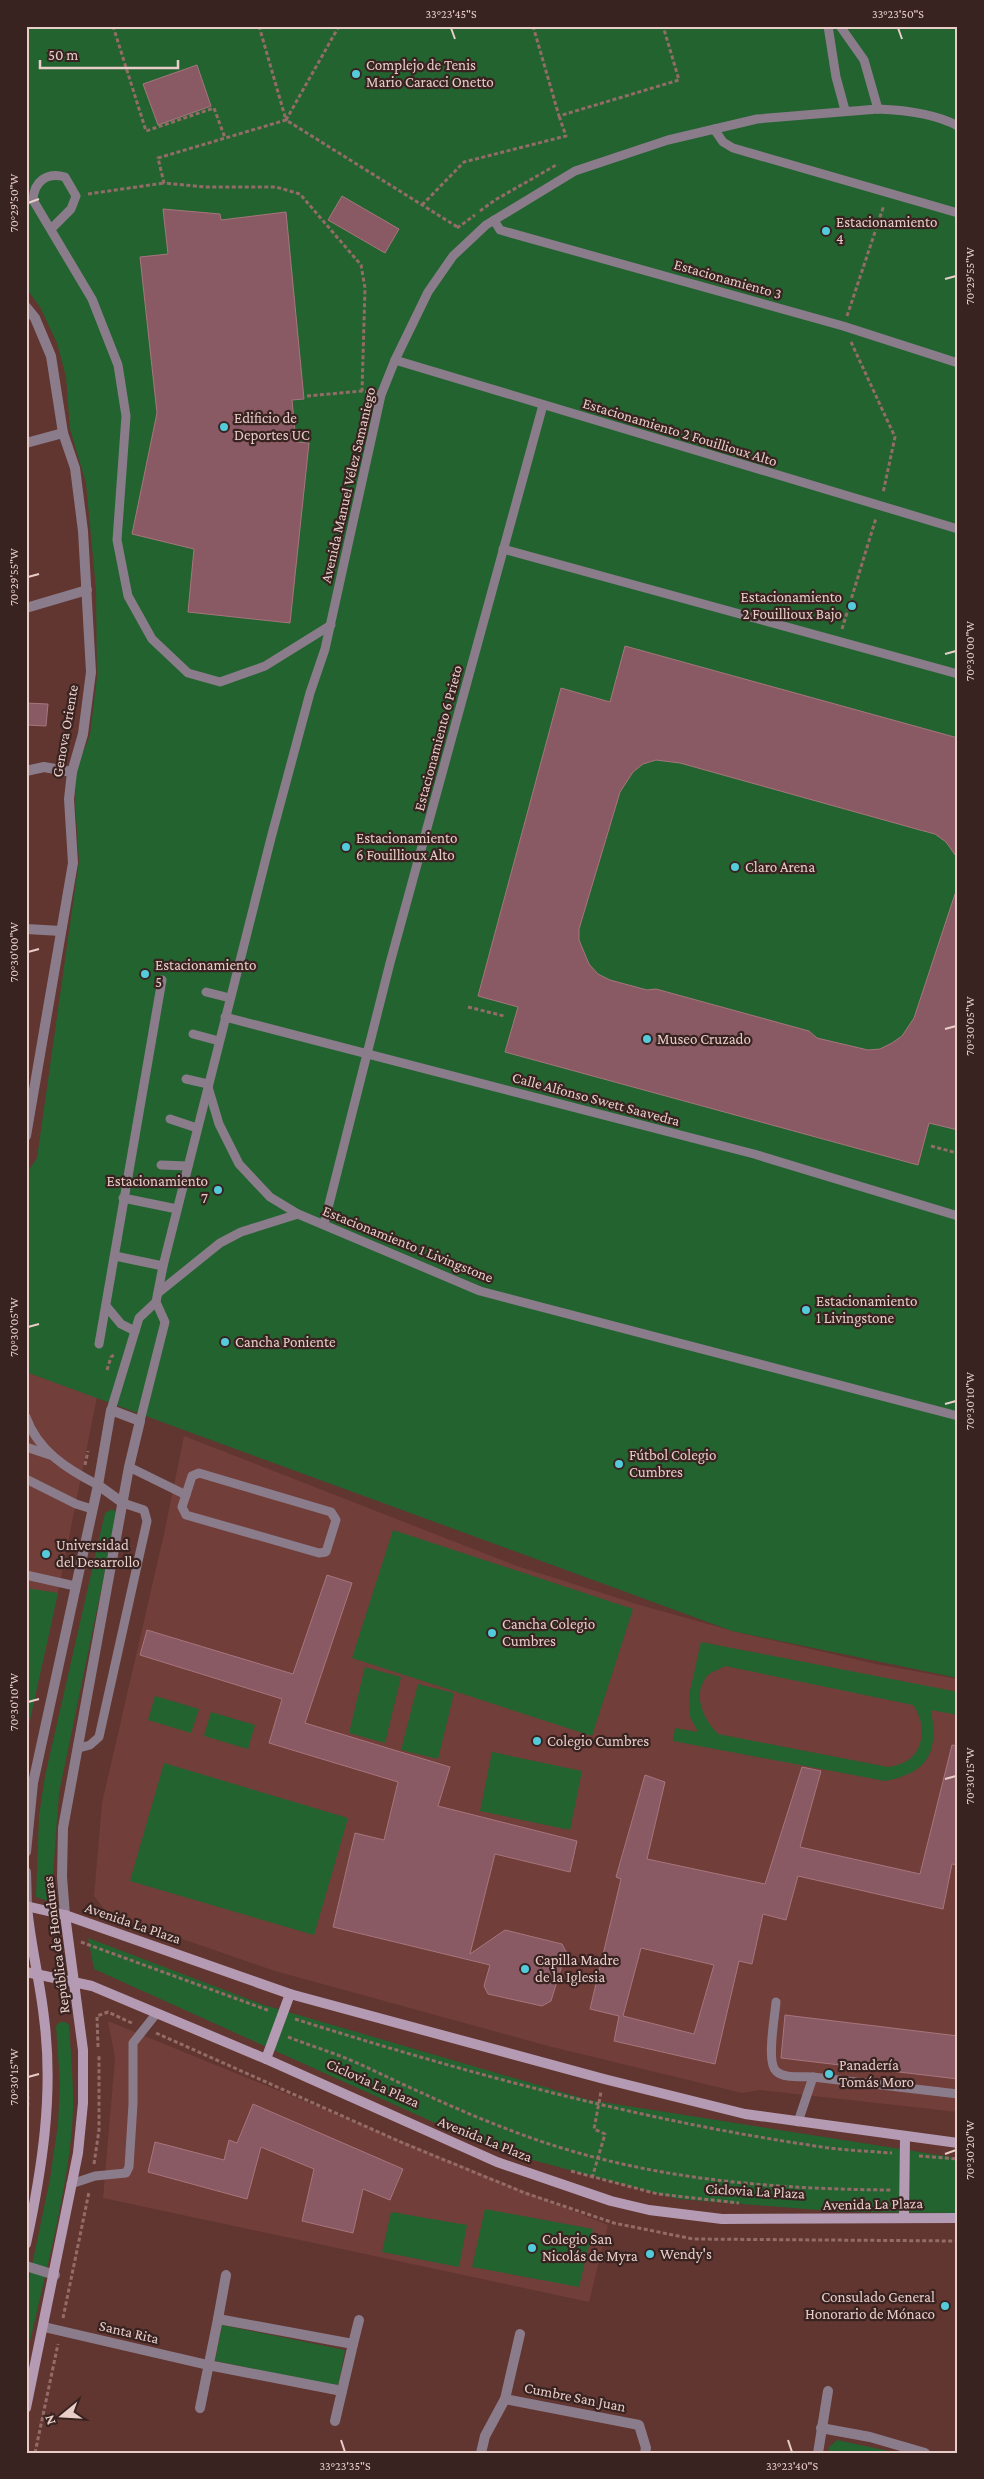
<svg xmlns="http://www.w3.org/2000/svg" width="984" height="2479" font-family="'Crimson Pro',serif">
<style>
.built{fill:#713e39}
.green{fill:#236330;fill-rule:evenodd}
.building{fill:#895a63;stroke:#a7757e;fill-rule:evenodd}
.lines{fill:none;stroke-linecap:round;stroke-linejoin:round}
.path{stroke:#936c68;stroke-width:3;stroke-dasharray:4 2.5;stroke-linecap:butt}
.lane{stroke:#8b7c8b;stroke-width:9}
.street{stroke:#8b7c8b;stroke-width:10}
.secondary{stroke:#b49bb3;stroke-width:10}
.ticks{fill:none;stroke:#e9cdc9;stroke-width:2}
.poi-dot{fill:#53cbdb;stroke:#382321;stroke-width:2}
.labels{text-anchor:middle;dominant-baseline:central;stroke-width:4.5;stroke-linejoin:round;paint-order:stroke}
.poi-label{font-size:15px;fill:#e9cdc9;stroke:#382321;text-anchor:start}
.street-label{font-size:15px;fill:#e9cdc9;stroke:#382321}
.neatline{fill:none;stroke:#e9cdc9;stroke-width:2}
.ticks-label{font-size:12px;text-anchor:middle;fill:#e9cdc9}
</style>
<rect width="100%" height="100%" fill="#613530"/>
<g class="built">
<path d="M26,1372l71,25 -39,196 -32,145z"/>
<path d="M184,1436l333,130 123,39 93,26 143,33 82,15v433l-198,-22 -18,3 -194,-47 -273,-75 -168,-58 -13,-17 8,-93 62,-269z"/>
<path d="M108,2021l500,204 -19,77 -486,-104 12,-140z"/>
</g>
<g class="green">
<path d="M26,26h932v1652l-226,-47 -706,-259v-198l11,-16 42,-297 -4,-60 1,-30 14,-36 7,-58 -1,-88 -10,-106 -16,-54 -4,-52 -9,-34 -17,-36 -14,-19z"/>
<path d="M112,1509l5,4 -58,280 -8,109 -15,-5 3,-81 6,-40 60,-263z"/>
<path d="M393,1530l240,79 -41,127 -240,-78z"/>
<path d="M26,1588l32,5 -32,145z"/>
<path d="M701,1642l257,50v23l-27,-5c8,42 -3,63 -46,71l-212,-40 2,-13 23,4 -8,-15 -1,-22zM725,1666l188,39c13,17 13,48 -10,58 -4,2 -10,3 -15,4l-170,-33c-15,-15 -26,-39 -11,-58 4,-4 13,-7 18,-10z"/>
<path d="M365,1667l36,10 -16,66 -36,-10z"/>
<path d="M418,1684l36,9 -16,66 -37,-9z"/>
<path d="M155,1696l44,13 -8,24 -43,-13z"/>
<path d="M211,1712l44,13 -7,24 -44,-13z"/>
<path d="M492,1752l90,19 -12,59 -90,-19z"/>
<path d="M164,1763l184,55 -34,117 -184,-54z"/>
<path d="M88,1938l176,67 325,95 369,58v55l-115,-1 -165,-13 -183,-49 -401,-181z"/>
<path d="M60,2022h5l4,3c2,34 6,69 3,103 -7,78 -30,156 -46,232v-66l24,-115 8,-55 2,-40 -4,-58z"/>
<path d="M485,2209l108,20 -14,58 -107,-20z"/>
<path d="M391,2212l76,13 -8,42 -77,-15z"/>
<path d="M222,2325l123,25 -7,36 -123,-25z"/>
<path d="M837,2440l61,13h-70l1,-6z"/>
</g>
<g class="building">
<path d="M197,65l14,41 -53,19 -15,-41z"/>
<path d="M342,196l57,33 -14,24 -57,-33z"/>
<path d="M163,209l57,5 1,6 65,-8 18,187 -12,1 4,42 13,1 -19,180 -102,-11 6,-63 -62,-15 25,-121 -17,-156 28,-3z"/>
<path d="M625,646l333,92v121l-12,-17 -11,-8 -15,-4 -240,-67 -24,-3 -13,4 -10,8 -13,20 -41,137v11l10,24 9,10 12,6 37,10 9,-1 153,42 8,7 51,12 12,-1 12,-6 10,-7 12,-18 41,-124 3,1v235l-29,-7 -11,42 -413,-113 13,-45 -40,-11 83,-308 49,14z"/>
<path d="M26,703l22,1 -2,22 -20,-1z"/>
<path d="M327,1575l25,8 -47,140 145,44 -12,39 139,35 -7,31 -75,-18 -25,100 35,-24 57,14 4,8 -15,49 -9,5 -54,-12 -4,-8 6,-21 -157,-38 22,-94 29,7 14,-58 -129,-39 13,-44 -142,-44 7,-25 146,44z"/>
<path d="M952,1745l6,1v119l-6,-1 -9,45 -145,-33 -12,44 -23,-6 -11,50 -13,-3 -24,103 -101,-23 5,-25 -29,-7 31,-130 -5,-2 29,-102 20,7 -18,77 118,25 37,-117 19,4 -21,76 120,27zM641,1948l73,17 -20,69 -71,-18z"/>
<path d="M785,2015l173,21v43l-177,-21z"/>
<path d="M253,2104l150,65 -13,31 -27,-11 -10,44 -51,-12 12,-52 -53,-22 -14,52 -99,-27 7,-30 69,18 5,-20 8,3z"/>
</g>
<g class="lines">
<g class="path">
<path d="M113,26l33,105 68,-23 11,30"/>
<path d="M259,26l27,94 -128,38 6,25 41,4h71l24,7 61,71 4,23 -3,103 6,1"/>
<path d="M339,26l-53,94 173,108"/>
<path d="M533,26l26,90 120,-36 -16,-54"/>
<path d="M88,194l76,-11"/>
<path d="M422,205l42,-43 102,-26 -7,-20"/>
<path d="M480,211l15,-11 63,-36"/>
<path d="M457,228l18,-13"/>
<path d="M847,316l37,-111"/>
<path d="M851,342l44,95 -12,56"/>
<path d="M307,396l55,-5"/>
<path d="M842,629l34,-111"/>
<path d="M468,1007l36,9"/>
<path d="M931,1146l26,7"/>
<path d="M107,1370l4,-13 4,-3"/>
<path d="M85,1465l3,-14"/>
<path d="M81,1942l189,69"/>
<path d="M295,2019c168,53 340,100 514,126 28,5 56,6 83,8"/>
<path d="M26,2024l2,77 -2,38"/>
<path d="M156,2033l247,110 122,50 89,30 79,16 265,2"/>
<path d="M288,2037c26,10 53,18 78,30 49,23 98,46 149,65 121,46 247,57 376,58"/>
<path d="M98,2047l-1,-31 11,-4 26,12"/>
<path d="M919,2156l39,3"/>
<path d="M94,2164l5,-34v-75"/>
<path d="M571,2171l87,23 81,9"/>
<path d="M592,2178l13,-44 -11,-5 7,-37"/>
<path d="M63,2318l26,-126"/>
<path d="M35,2453l23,-109"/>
</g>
<g class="lane">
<path d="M828,26l8,51 9,33"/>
<path d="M840,26l24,34 14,49"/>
<path d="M714,129l9,13 10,6 225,65"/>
<path d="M494,220l6,10 343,96 115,37"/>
<path d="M51,229l20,-20 5,-13 -11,-19c-18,-5 -31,4 -32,23l59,99 26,66 8,51 -9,124 11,56 24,43 36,34 32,9 45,-16 66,-41"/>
<path d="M395,360l563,169"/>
<path d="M503,549l455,125"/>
<path d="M206,992l24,6"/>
<path d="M225,1017l529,137 204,62"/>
<path d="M193,1034l26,7"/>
<path d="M186,1079l22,5"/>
<path d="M208,1087l11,37 20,40 31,33 28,17 182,77 478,125"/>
<path d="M170,1119l27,9"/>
<path d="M161,1165l27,1"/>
<path d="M123,1198l54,11"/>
<path d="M324,1224l66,-261 153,-558"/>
<path d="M115,1256l48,10"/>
<path d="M158,1293l62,-50 21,-11 57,-18"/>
<path d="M106,1306l15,18 14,7"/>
<path d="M99,1344l63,-364"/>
<path d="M111,1410l28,-92 17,-16"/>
<path d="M26,1417c12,34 41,52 72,68"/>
<path d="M140,1421l25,-99 -9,-20 7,-36 108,-428 39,-145 15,-44 56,-254 14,-35 33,-68 25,-36 33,-31 89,-54 93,-31 89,-21 121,-10c26,1 56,4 80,17"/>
<path d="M26,1447l24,8"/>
<path d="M129,1467l57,28"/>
<path d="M199,1473l132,39 5,8 -10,32 -7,1 -133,-38 -4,-8 10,-31z"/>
<path d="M26,1479l50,25 16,5"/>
<path d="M26,1575l49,11"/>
<path d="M79,1748l11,-3 9,-8 48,-216 -3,-11 -21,-7"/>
<path d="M776,2002c-1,14 -10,60 0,69 8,8 26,5 37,6"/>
<path d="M798,2122l15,-45 145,17"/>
<path d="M71,2184l24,-8 31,-3 3,-6 4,-63v-61l23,-29"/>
</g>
<g class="street">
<path d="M26,307l9,11 16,38 12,77 12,35 8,63 8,141 -8,62 -11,38 -3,27 4,64 -47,273"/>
<path d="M26,443l37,-10"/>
<path d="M26,608l61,-18"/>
<path d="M26,771l18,-4 28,5"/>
<path d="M26,929l35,2"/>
<path d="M98,1485l25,18"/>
<path d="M26,1852l7,-69 65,-298 13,-75 29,11 -11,46 -66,361 -1,49 3,38"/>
<path d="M26,1872l1,34"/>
<path d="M26,2266l29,9"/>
<path d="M218,2319l8,-44"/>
<path d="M44,2327l164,38 134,26"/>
<path d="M353,2344l6,-24"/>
<path d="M505,2399l15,-65"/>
<path d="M200,2408l18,-89 135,25 -18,77"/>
<path d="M821,2428l49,9 55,16"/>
<path d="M481,2453l4,-17 20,-37 134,26 7,23 -1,5"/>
<path d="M818,2453l10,-62"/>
</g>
<g class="secondary">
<path d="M26,1906l39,9 225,79 314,85 141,35 213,29"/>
<path d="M26,1972l66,14 174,73 231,103 114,39 38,9 73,9 236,-1"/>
<path d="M266,2059l24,-65"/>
<path d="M904,2217l1,-80"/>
<path d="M26,2244c16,-74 28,-150 18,-226 -4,-38 -14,-74 -17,-112"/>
<path d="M26,2408l52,-255 5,-50v-53l-18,-135"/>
</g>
</g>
<path class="ticks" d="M451,28l4,11M898,28l4,11M28,203l11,-4M945,279l11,-3M28,577l11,-3M945,654l11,-3M28,952l11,-3M945,1029l11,-3M28,1327l11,-3M945,1404l11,-3M28,1702l11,-3M945,1779l11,-3M28,2077l11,-3M945,2154l11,-4M341,2440l4,12M788,2440l4,12"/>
<g class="poi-dot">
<circle cx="356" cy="74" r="5"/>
<circle cx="826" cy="231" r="5"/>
<circle cx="224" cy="427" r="5"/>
<circle cx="852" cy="606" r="5"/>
<circle cx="346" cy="847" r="5"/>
<circle cx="735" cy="867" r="5"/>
<circle cx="145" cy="974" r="5"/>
<circle cx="647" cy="1039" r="5"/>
<circle cx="218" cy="1190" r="5"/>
<circle cx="806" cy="1310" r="5"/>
<circle cx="225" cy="1342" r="5"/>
<circle cx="619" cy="1464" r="5"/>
<circle cx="46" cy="1554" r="5"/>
<circle cx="492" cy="1633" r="5"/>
<circle cx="537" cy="1741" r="5"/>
<circle cx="525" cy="1969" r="5"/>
<circle cx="829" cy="2074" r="5"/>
<circle cx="532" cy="2248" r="5"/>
<circle cx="650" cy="2254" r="5"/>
<circle cx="945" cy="2306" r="5"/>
</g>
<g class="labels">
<g class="poi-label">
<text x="366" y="65">Complejo de Tenis<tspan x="366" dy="17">Mario Caracci Onetto</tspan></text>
<text x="836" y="222">Estacionamiento<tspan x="836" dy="17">4</tspan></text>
<text x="234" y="418">Edificio de<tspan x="234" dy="17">Deportes UC</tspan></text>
<text x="842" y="597" text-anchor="end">Estacionamiento<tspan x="842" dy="17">2 Fouillioux Bajo</tspan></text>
<text x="356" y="838">Estacionamiento<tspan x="356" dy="17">6 Fouillioux Alto</tspan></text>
<text x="745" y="867">Claro Arena</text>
<text x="155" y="965">Estacionamiento<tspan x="155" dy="17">5</tspan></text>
<text x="657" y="1039">Museo Cruzado</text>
<text x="208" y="1181" text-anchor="end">Estacionamiento<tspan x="208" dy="17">7</tspan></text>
<text x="816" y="1301">Estacionamiento<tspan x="816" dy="17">1 Livingstone</tspan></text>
<text x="235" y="1342">Cancha Poniente</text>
<text x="629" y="1455">Fútbol Colegio<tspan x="629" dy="17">Cumbres</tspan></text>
<text x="56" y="1545">Universidad<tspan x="56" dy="17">del Desarrollo</tspan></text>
<text x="502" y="1624">Cancha Colegio<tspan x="502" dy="17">Cumbres</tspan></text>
<text x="547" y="1741">Colegio Cumbres</text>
<text x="535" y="1960">Capilla Madre<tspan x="535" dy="17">de la Iglesia</tspan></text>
<text x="839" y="2065">Panadería<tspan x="839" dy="17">Tomás Moro</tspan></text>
<text x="542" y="2239">Colegio San<tspan x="542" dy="17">Nicolás de Myra</tspan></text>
<text x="660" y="2254">Wendy's</text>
<text x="935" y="2297" text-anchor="end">Consulado General<tspan x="935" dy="17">Honorario de Mónaco</tspan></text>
</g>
<g class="street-label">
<text transform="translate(728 279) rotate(16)">Estacionamiento 3</text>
<text transform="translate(680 432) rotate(17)">Estacionamiento 2 Fouillioux Alto</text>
<text transform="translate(348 485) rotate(-77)">Avenida Manuel Vélez Samaniego</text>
<text transform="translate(65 731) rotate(-80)">Genova Oriente</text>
<text transform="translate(438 738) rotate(-75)">Estacionamiento 6 Prieto</text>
<text transform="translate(596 1099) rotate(15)">Calle Alfonso Swett Saavedra</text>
<text transform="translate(408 1244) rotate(22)">Estacionamiento 1 Livingstone</text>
<text transform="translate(133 1923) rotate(19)">Avenida La Plaza</text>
<text transform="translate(56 1945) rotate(-97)">República de Honduras</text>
<text transform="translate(373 2083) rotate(24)">Ciclovia La Plaza</text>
<text transform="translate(485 2139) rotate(22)">Avenida La Plaza</text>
<text transform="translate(755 2191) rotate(3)">Ciclovia La Plaza</text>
<text transform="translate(873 2204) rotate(-1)">Avenida La Plaza</text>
<text transform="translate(129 2332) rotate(13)">Santa Rita</text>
<text transform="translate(575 2397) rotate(11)">Cumbre San Juan</text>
</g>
</g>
<rect width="984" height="2479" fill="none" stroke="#382321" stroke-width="55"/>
<g transform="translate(62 2416) rotate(252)" stroke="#382321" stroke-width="4" paint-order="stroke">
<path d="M0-4L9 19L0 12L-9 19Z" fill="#e9cdc9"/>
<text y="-8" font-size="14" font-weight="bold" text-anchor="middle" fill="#e9cdc9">N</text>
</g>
<path d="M40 60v8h138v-8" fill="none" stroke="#e9cdc9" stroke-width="2.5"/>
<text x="48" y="60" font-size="15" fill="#e9cdc9" stroke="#382321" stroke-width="4" paint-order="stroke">50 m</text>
<rect x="28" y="28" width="928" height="2424" class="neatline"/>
<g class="ticks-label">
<text x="451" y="18">33°23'45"S</text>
<text x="898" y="18">33°23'50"S</text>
<text transform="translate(14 203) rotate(-90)" y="4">70°29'50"W</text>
<text transform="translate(970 276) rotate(-90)" y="4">70°29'55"W</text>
<text transform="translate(14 577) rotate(-90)" y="4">70°29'55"W</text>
<text transform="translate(970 651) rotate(-90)" y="4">70°30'00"W</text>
<text transform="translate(14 952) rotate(-90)" y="4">70°30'00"W</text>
<text transform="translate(970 1026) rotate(-90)" y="4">70°30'05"W</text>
<text transform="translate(14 1327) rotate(-90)" y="4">70°30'05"W</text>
<text transform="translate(970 1401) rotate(-90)" y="4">70°30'10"W</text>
<text transform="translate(14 1702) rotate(-90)" y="4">70°30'10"W</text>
<text transform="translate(970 1776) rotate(-90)" y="4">70°30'15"W</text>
<text transform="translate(14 2077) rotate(-90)" y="4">70°30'15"W</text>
<text transform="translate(970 2150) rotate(-90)" y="4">70°30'20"W</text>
<text x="345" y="2470">33°23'35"S</text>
<text x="792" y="2470">33°23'40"S</text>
</g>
</svg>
